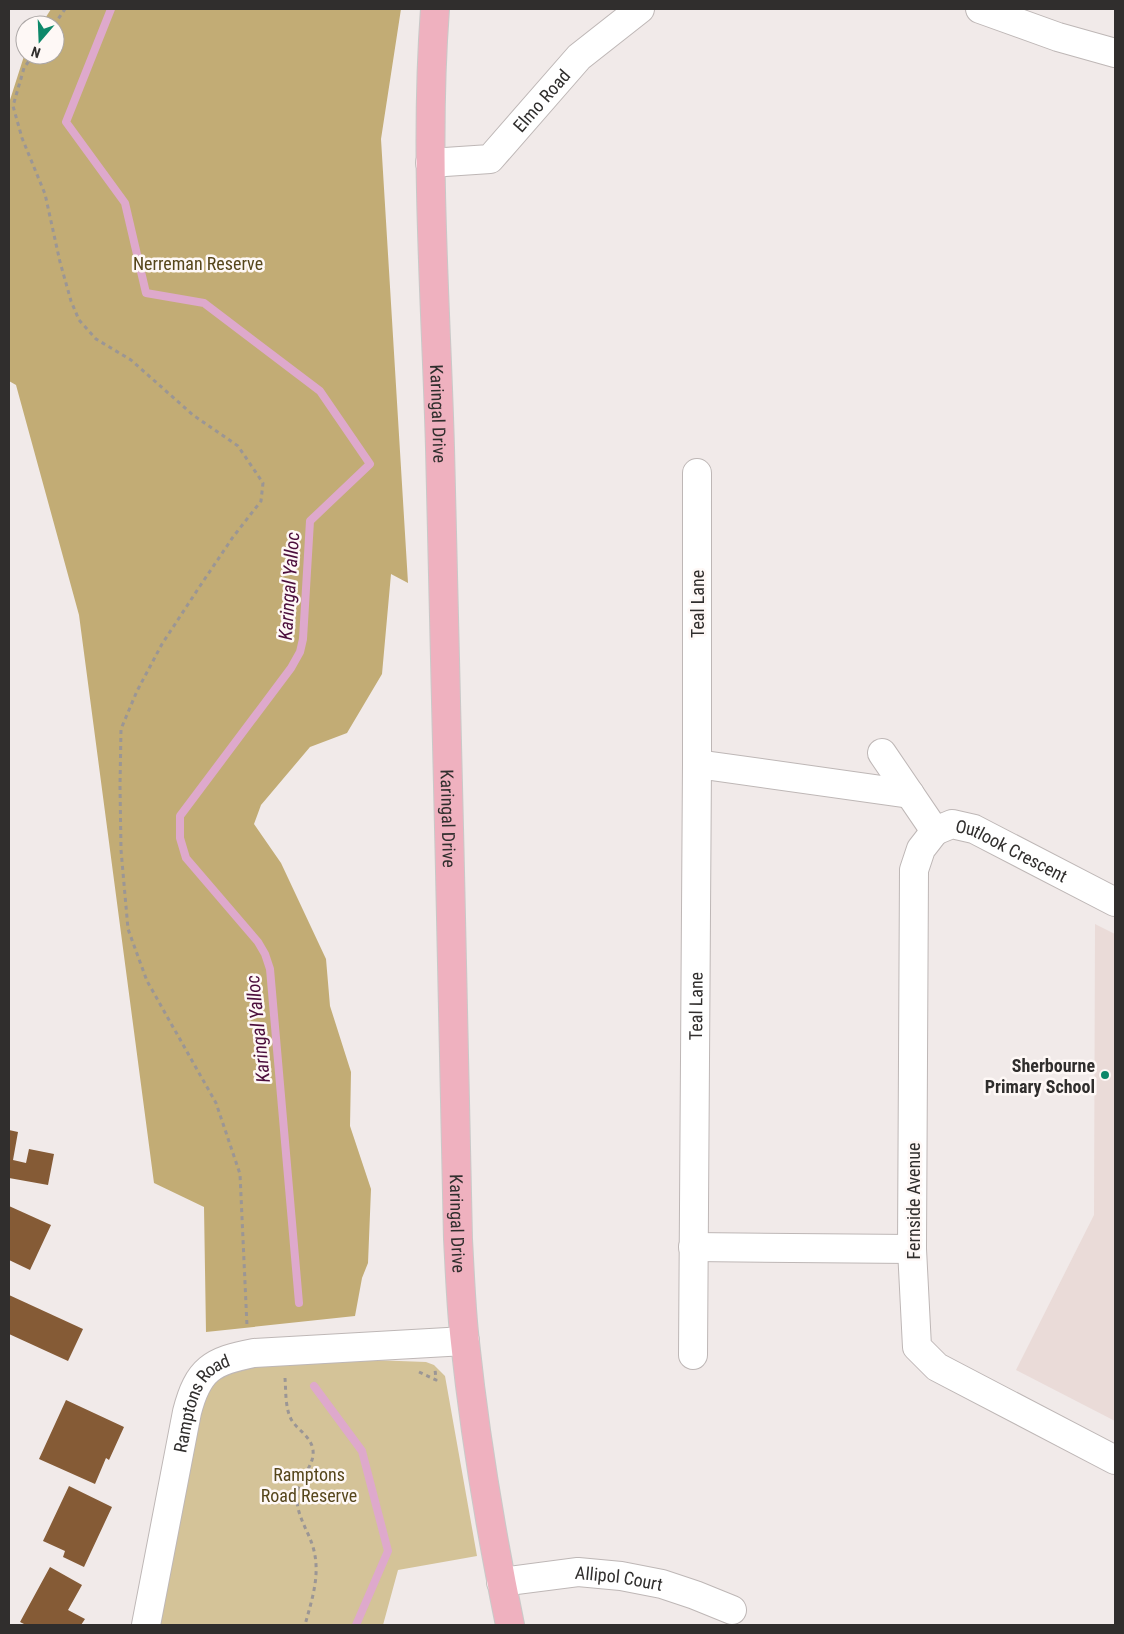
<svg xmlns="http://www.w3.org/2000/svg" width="1124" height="1634" font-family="'Roboto Condensed',sans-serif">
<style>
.built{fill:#eadbd8}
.green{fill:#d4c398}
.forest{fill:#c2ac75}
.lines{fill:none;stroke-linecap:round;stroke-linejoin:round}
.stream{stroke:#dea9cc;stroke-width:8}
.building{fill:#855b36}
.minor-casing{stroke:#beb7b6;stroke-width:30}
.major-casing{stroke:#c9c9c8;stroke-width:30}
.path{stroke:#9b9695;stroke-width:3;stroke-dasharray:4 4;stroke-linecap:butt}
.minor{stroke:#fff;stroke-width:28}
.major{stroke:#efb1bf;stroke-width:28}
.poi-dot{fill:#0d886a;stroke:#fef8f6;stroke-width:2}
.labels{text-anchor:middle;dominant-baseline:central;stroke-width:5;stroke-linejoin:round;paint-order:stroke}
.street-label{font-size:18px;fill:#302e2d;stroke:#fef8f6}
.park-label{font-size:18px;fill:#56461b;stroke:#fef8f6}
.poi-label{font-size:18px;font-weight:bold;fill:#302e2d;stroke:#fef8f6;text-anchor:end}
.water-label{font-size:19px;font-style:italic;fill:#4c0e3c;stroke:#fef8f6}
</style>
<rect width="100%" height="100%" fill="#f1eae9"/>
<path class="built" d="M1095,924l20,10v487l-99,-51 78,-155z"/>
<path class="green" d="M345,1359l81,3 8,3 11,11 32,180 -79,14 -15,55h-227l43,-219 13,-25 34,-16z"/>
<path class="forest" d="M51,9h350l-20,130 27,444 -17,-9 -9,100 -35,59 -37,14 -49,58 -7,19 27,39 45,96 4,47 21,66 -1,54 21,63 -3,74 -6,15 -7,38 -149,16 -2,-125 -50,-24 -75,-568 -63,-230 -7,-4v-278l16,-50v2h30v-30h-14z"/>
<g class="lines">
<g class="stream">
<path d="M111,9l-45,113 59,81 21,90 58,10 116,88 50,73 -60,57 -7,118 -3,13 -9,16 -111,148v22l6,20 72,84 7,12 5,15 29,334"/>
<path d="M314,1386l48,65 26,100 -32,74"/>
</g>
</g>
<g class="building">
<path d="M9,1130l9,2 -5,28 13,3 3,-14 25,5 -6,31 -39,-7z"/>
<path d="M9,1206l42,19 -21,45 -21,-10z"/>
<path d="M9,1295l74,34 -15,32 -59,-27z"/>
<path d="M66,1400l58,27 -15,33 -3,-2 -11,26 -56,-25z"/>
<path d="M69,1486l43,21 -28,60 -21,-10 2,-6 -22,-10z"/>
<path d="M50,1567l32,18 -14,25 17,9 -4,6h-55l-6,-3z"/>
</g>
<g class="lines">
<defs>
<g id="minor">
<path d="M980,9l78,28 57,16"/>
<path id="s1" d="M430,163l60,-4 89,-102 61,-48"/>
<path id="s2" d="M882,753l53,78 17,-7 22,5 141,73"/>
<path d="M697,764l213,30"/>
<path d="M935,831l-14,18 -7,21 -2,379 5,98 20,20 178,93"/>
<path d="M693,1247l219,2"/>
<path id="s3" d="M693,1355l4,-591v-291"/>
<path id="s4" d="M501,1582l77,-10 43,4 41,8 33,11 37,15"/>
<path id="s5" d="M146,1625l41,-213c11,-43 25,-51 67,-59l211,-12"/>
</g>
<g id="major">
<path id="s6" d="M435,9c-11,146 1,293 5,439 6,264 13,527 18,791 2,35 3,69 7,103 10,95 26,190 45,283"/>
</g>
</defs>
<use href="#minor" class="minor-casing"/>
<use href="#major" class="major-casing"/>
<g class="path">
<path d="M54,25l11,-16"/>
<path d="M33,55l-9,13 -11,38 9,32 23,56 15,68 11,39 8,19 17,19 35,21 62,55 45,31 25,37 -2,18 -28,36 -33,49 -38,58 -25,47 -16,38 -1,57 1,64 7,79 19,52 69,122 24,71 7,152"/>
<path d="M419,1372l17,8 -1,-11"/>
<path d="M285,1378c1,13 0,29 6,41 6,11 20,17 22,31 2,17 -16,29 -16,46 -1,19 11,34 16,51 8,27 -1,52 -8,78"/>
</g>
<use href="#minor" class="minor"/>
<use href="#major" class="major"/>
</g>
<circle class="poi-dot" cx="1105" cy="1075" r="5"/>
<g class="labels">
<g class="street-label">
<text stroke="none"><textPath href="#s1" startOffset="138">Elmo Road</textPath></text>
<text stroke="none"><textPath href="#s6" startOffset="405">Karingal Drive</textPath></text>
<text transform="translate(697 604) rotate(-90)">Teal Lane</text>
<text stroke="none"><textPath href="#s6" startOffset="810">Karingal Drive</textPath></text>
<text stroke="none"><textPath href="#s2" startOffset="178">Outlook Crescent</textPath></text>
<text stroke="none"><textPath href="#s3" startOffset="349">Teal Lane</textPath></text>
<text transform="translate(913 1201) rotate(-90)">Fernside Avenue</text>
<text stroke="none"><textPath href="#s6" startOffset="1215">Karingal Drive</textPath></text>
<text stroke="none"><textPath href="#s5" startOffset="232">Ramptons Road</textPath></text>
<text stroke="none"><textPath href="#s4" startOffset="119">Allipol Court</textPath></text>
</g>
<g class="park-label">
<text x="198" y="263">Nerreman Reserve</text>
<text x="309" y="1474">Ramptons<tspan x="309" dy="21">Road Reserve</tspan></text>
</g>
<g class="poi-label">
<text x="1095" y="1065">Sherbourne<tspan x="1095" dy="21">Primary School</tspan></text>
</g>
<g class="water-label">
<text transform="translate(289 586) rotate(-86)">Karingal Yalloc</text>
<text transform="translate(258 1029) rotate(-96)">Karingal Yalloc</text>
</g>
</g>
<rect width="1124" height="1634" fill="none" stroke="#302e2d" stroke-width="20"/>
<g transform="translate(40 40) rotate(199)"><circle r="24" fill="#fef8f6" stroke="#aca7a6"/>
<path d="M0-4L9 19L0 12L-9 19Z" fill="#0d886a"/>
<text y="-8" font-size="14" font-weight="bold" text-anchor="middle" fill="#302e2d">N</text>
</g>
</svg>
